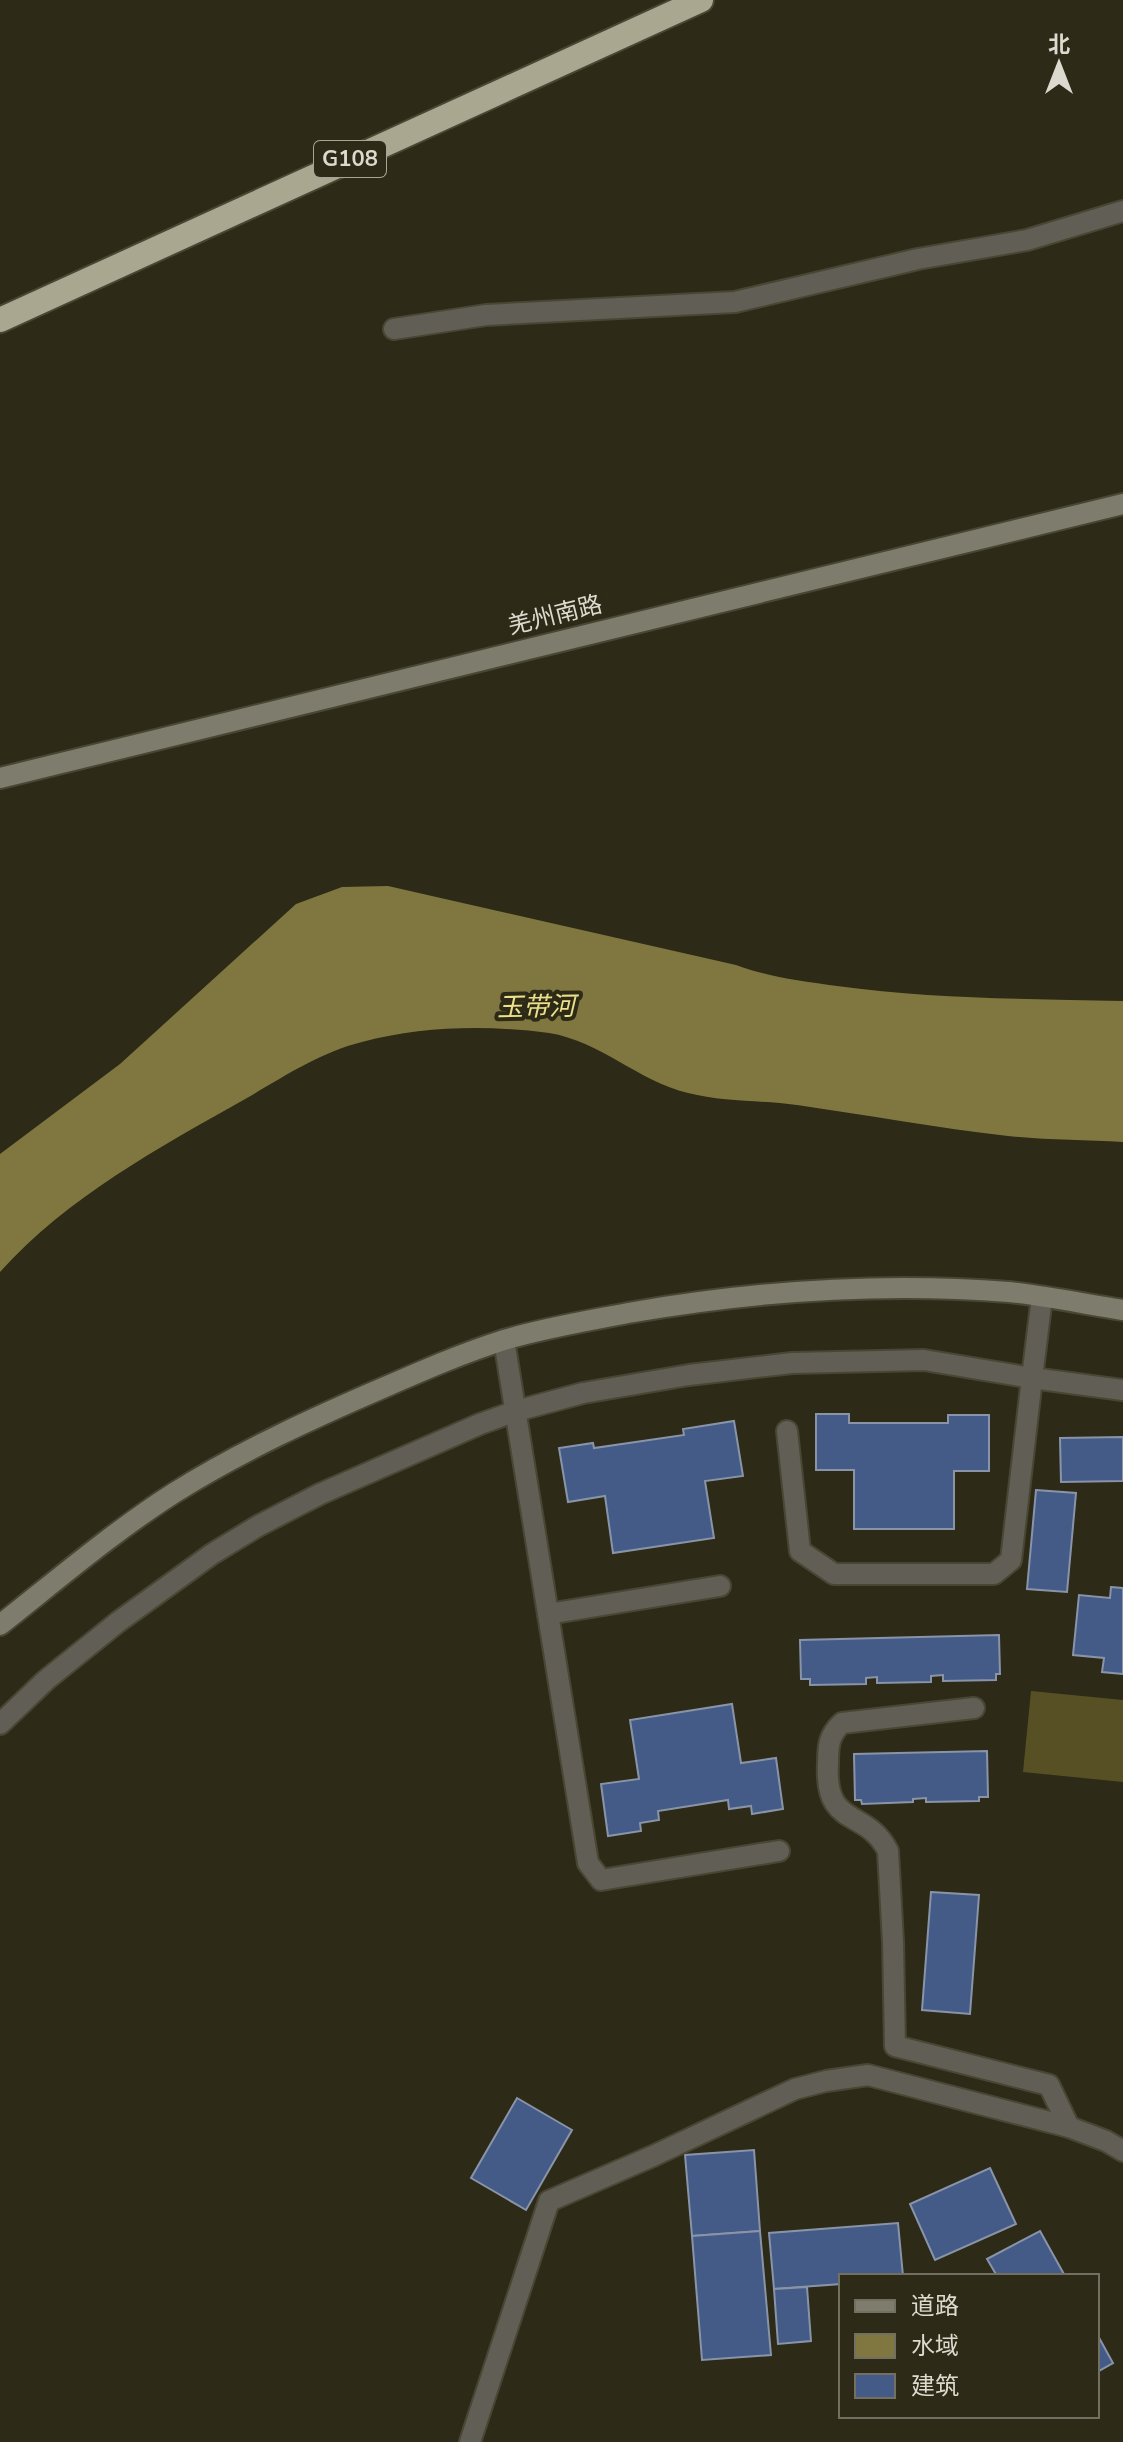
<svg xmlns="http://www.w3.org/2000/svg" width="1123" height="2442" font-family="'Nunito Sans','Noto Sans SC',sans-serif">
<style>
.green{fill:#575025}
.water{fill:#7f773f}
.building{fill:#435b86;stroke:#8994a8;stroke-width:2}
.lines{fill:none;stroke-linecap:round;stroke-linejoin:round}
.lane-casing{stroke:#494634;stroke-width:24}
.street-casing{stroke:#494634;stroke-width:24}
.secondary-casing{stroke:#494634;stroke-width:24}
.highway-casing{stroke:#494634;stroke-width:28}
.lane{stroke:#605e55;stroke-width:20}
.street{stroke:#605e55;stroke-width:20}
.secondary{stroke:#7e7c6d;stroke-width:20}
.highway{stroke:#aaa790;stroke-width:24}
.labels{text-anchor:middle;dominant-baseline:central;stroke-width:8;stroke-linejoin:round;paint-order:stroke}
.shield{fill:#2d2a17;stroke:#a8a598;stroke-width:2}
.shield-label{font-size:22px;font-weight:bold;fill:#dcdacf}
.street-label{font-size:24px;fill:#dcdacf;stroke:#2d2a17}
.water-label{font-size:26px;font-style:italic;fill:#ede08b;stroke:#2d2a17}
</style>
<rect width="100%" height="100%" fill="#2d2a17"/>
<path class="green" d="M1031,1691l92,9v82l-100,-10z"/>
<path class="water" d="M388,886l348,79c33,12 66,16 101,21 95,13 190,13 286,15v141c-38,-2 -77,-2 -115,-6 -71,-8 -141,-21 -211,-31 -36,-5 -74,-3 -109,-12 -50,-12 -88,-52 -139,-60 -61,-8 -127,-7 -187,9 -41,10 -79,35 -115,56 -87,49 -180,99 -247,174v-118l120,-90 176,-160 46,-17z"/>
<g class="building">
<path d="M816,1414h33v9h99v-8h41v56h-35v58h-100v-59h-38z"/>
<path d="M734,1421l9,55 -38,5 9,57 -101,15 -8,-57 -37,6 -9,-54 34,-5 1,5 90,-13 -1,-6z"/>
<path d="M1123,1437v44l-62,1 -1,-44z"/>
<path d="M1036,1490l40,3 -9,99 -40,-3z"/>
<path d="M1111,1587l12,1v86l-21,-2 2,-14 -31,-3 6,-60 31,3z"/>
<path d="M999,1635l1,39h-4v6l-53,1v-6l-12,1v6l-54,1v-6l-11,1v6l-56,1v-6h-9l-1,-39z"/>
<path d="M732,1704l9,59 35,-5 7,51 -31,5 -1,-8 -22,3 -1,-9 -70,11 1,9 -19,3 1,8 -33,5 -7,-52 38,-5 -9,-59z"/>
<path d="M987,1751l1,46h-9v4l-53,1v-4l-13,1v3l-51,2 -1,-4h-6l-1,-46z"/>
<path d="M931,1892l48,3 -9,119 -48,-4z"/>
<path d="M517,2098l55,32 -46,80 -55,-32z"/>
<path d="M754,2150l6,81 -68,5 -7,-81z"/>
<path d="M990,2168l26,56 -81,36 -25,-56z"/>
<path d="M898,2223l5,53h-62v8l-67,5 -5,-56z"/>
<path d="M760,2231l11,124 -69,5 -10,-124z"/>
<path d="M1040,2231l25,45h-68l-10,-17z"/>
<path d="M807,2287l4,54 -33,3 -4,-55z"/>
<path d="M1097,2334l16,29 -16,9z"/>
</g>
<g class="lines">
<defs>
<g id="lane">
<path d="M504,1340l84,523 13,17 178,-29"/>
<path d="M548,1614l172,-28"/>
<path d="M974,1708l-132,15c-13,12 -14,22 -14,40 -4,67 38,44 60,88l5,91 2,104 154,39 20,42"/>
<path d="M0,1724l46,-44 72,-58 94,-68 46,-28 62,-32 160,-70 36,-13 67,-18 106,-18 103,-12 132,-3 108,18 -21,182 -17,14h-160l-34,-23 -13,-120"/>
</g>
<g id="street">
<path d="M394,329l92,-14 249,-13 183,-43 109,-19 96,-29"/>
<path d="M1042,1297l-10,81 91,12"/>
<path d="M470,2442l79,-241 104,-45 142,-67 31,-8 42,-6 201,52 37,14 17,10"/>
</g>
<g id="secondary">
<path d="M0,778l1123,-274"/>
<path d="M0,1625c57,-45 113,-93 174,-132 67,-42 139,-75 211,-106 39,-17 78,-34 119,-47 40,-12 83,-19 124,-27 126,-22 254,-31 381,-21 38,4 76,12 114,18"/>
</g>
<path id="highway" d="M0,320l701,-320"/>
</defs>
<use href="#lane" class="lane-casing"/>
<use href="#street" class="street-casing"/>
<use href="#secondary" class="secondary-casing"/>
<use href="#highway" class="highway-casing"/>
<use href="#lane" class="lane"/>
<use href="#street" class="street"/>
<use href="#secondary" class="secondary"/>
<use href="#highway" class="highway"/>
</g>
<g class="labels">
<rect class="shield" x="314" y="141" width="72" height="36" rx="6"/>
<g class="shield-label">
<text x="350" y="159">G108</text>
</g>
<g class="street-label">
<text transform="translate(555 615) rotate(-14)">羌州南路</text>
</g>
<g class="water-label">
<text transform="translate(536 1007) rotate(-1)">玉带河</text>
</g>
</g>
<rect x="839" y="2274" width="260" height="144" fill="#2d2a17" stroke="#737061" stroke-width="2"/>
<rect x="855" y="2300" width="40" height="12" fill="#7e7c6d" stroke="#737061" stroke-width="2"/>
<text x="911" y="2314" font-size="24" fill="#dcdacf">道路</text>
<rect x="855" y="2334" width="40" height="24" fill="#7f773f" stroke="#737061" stroke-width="2"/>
<text x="911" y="2354" font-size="24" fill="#dcdacf">水域</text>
<rect x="855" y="2374" width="40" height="24" fill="#435b86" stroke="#737061" stroke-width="2"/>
<text x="911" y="2394" font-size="24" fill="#dcdacf">建筑</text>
<g transform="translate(1059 64)" stroke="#2d2a17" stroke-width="6" paint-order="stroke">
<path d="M0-6L14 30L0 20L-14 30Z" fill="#dcdacf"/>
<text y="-12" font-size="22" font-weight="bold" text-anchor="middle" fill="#dcdacf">北</text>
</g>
</svg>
